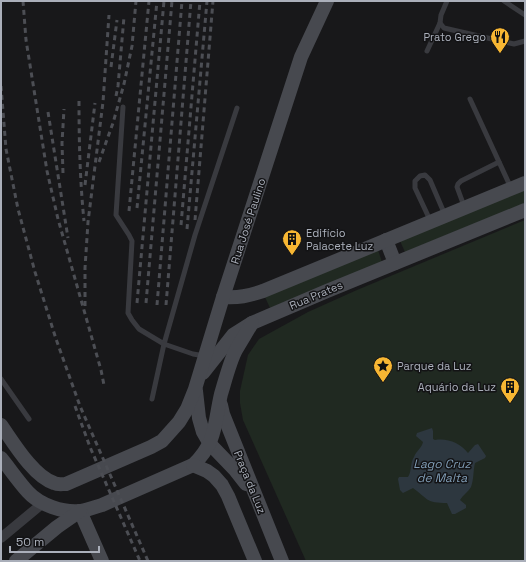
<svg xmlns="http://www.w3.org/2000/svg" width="526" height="562" font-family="'Space Grotesk',sans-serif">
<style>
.green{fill:#202921}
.water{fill:#2d373f}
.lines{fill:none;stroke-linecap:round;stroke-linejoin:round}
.lane{stroke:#393a3f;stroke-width:5}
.street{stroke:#393a3f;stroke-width:10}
.secondary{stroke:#47494f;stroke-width:14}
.rail{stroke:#4c4e54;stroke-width:3;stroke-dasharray:5 4;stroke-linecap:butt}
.labels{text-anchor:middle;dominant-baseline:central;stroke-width:3;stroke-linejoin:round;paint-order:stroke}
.poi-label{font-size:11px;fill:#aaafba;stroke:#131315;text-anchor:end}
.street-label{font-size:11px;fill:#aaafba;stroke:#131315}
.water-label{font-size:12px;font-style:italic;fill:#809db6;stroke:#131315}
</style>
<rect width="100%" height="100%" fill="#18181a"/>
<g class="green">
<path d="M525,189v14l-120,49 -5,-11z"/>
<path d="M525,220v341h-219l-63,-141 -3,-17v-12l8,-36 11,-16 49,-27 49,-22z"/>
<path d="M378,250l4,12 -112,46 -5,-11z"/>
</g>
<path class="water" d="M432,428l1,3v8l2,1c13,-2 25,3 33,13l7,-8 3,-1 8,12 -1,2 -10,5c-2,8 -1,16 -4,24 -3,5 -8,8 -11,13l6,5v3l-11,6h-3l-5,-11c-21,0 -19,-4 -34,-15l-10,5 -3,-3 -2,-11 1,-2h9c4,-6 2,-14 6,-20 2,-6 8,-9 9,-15l-7,-6 1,-3z"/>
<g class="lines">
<g class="lane">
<path d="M447,1l-6,14 -1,8 4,5 70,16 11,-3"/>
<path d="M504,1l21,14"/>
<path d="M427,51l13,-28"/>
<path d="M470,99l41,89"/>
<path d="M123,107l-7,108 13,20 3,6 -4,72 4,7 7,9 25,15 31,-109 42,-127"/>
<path d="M464,206l-7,-19 1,-3 3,-3 38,-19"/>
<path d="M430,220l-15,-32v-7l5,-5 5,-1 5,5 15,35"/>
<path d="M1,379l28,40"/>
<path d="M152,399l12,-55 29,10 12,2"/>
</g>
<path class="street" d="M1,538l42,-35"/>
<g class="secondary">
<path d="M386,240l9,23"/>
<path d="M223,297c16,1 25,-1 40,-6l262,-108"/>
<path d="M203,373l30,-38 19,-12 75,-32 198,-81"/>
<path d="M196,391l3,27 4,14 7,12 25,26 11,14"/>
<path d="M221,405l2,9 59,147"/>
<path d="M1,425c12,17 32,51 53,58 4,2 8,1 12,1l85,-37 11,-6 17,-19 8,-13 8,-20 28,-92 78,-240 26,-56"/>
<path d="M1,458c9,11 17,23 27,34 12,13 35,21 53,19 7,-1 14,-4 21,-6l91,-40c24,-23 21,-41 28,-71 4,-13 9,-33 15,-44 5,-9 11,-18 16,-27"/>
<path d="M193,465l14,6 7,5 8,9 6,11 27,65"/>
<path d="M80,511l22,50"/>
<path d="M16,561l41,-34 23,-16"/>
</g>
<g class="rail">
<path d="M23,1l3,39 21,131 11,48 43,151 3,15"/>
<path d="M111,67l6,-47"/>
<path d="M1,86l5,63 12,60 17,63 21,67 24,67 68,155"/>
<path d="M116,96l2,-10 6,-69"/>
<path d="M79,101c0,41 1,80 5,120"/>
<path d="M48,112l20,126"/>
<path d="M99,162l14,-39 11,-39 8,-38 4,-45"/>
<path d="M63,173l-1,-30 2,-34"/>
<path d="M85,185l10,-82"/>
<path d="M137,208l20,-207"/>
<path d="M129,211l20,-210"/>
<path d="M195,220l18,-219"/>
<path d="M181,225l19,-224"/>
<path d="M187,229l20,-228"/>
<path d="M137,303l27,-302"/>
<path d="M146,303l26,-302"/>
<path d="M157,305l25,-304"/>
<path d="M166,305l25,-304"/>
<path d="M85,306v-38l3,-46 15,-120 6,-87"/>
<path d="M75,406l15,41 50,114"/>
</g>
</g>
<defs>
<symbol id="restaurant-pin" viewBox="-11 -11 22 30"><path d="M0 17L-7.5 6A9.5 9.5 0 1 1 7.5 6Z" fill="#f7b633" stroke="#131315"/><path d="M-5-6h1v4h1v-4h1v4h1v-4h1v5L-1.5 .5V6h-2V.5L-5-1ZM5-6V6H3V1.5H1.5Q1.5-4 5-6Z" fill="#111"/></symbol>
<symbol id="building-pin" viewBox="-11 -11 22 30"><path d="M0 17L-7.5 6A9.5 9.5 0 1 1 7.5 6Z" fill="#f7b633" stroke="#131315"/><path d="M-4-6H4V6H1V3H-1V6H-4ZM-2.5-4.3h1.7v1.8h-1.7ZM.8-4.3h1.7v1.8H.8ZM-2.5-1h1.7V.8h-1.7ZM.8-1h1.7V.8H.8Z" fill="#111"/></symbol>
<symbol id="sight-pin" viewBox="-11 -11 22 30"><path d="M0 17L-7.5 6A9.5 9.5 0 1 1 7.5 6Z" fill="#f7b633" stroke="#131315"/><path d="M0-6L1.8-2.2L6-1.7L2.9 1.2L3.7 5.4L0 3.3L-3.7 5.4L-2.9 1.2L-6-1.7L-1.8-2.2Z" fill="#111"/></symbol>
</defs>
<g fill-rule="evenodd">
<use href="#restaurant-pin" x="489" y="26" width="22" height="30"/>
<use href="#building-pin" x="281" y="228" width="22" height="30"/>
<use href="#sight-pin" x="372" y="355" width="22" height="30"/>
<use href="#building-pin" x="499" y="376" width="22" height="30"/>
</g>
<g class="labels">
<g class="poi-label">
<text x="486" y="37">Prato Grego</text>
<text x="306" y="233" text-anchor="start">Edifício<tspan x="306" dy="13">Palacete Luz</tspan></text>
<text x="397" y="366" text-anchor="start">Parque da Luz</text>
<text x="496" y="387">Aquário da Luz</text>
</g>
<g class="street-label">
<text transform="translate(248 221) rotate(-72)">Rua José Paulino</text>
<text transform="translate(316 295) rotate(-23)">Rua Prates</text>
<text transform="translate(250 482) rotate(68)">Praça da Luz</text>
</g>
<g class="water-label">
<text x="442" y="464">Lago Cruz<tspan x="442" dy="14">de Malta</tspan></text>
</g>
</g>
<rect width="526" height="562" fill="none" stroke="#aaafba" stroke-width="4"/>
<path d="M10 546v6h89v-6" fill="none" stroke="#aaafba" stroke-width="2"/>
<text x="16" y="546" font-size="12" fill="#aaafba" stroke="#131315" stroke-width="3" paint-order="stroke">50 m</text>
</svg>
